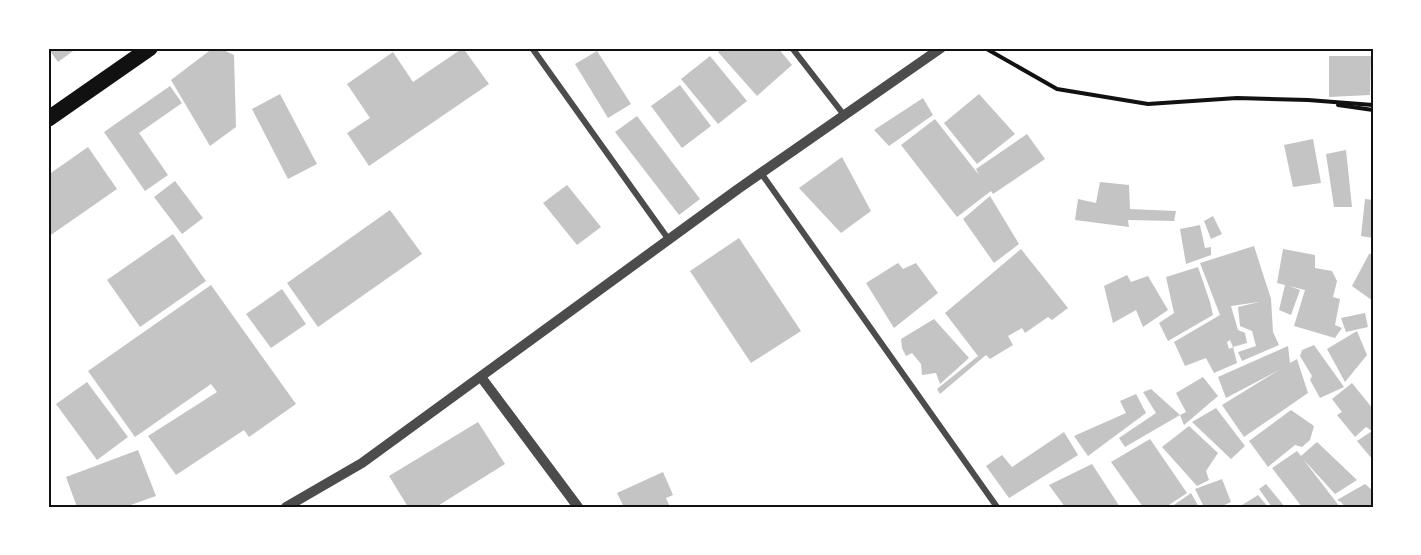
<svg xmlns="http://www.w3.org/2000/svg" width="1421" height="555" font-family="Overpass,sans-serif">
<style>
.building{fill:#c4c4c4}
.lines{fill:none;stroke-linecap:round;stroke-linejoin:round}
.path{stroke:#111;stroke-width:4}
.minor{stroke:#4c4c4c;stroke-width:6}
.tertiary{stroke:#4c4c4c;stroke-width:10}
.trunk{stroke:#111;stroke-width:16}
.neatline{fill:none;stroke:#111;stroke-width:2}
</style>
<rect width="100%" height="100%" fill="#fff"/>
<g class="building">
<path d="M48,48h29l-19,14z"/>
<path d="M213,48h6l15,7 2,72 -26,19 -39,-66z"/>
<path d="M463,48l26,36 -120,82 -22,-33 23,-15 -23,-34 46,-32 20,30z"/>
<path d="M723,48h55l14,17 -35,31 -39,-44z"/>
<path d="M597,51l34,53 -23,14 -33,-54z"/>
<path d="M710,56l37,45 -29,23 -37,-45z"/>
<path d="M1329,56h42l-1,39 -41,2z"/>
<path d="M680,85l31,41 -29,22 -31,-42z"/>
<path d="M170,86l12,17 -43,30 29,42 -23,16 -41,-59z"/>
<path d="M280,94l37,70 -29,15 -36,-70z"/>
<path d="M979,94l36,40 -38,30 -33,-41z"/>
<path d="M923,98l10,17 -44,31 -15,-16z"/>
<path d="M637,116l63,83 -21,16 -64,-83z"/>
<path d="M935,119l44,56 -3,-6 51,-35 18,25 -52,35 -2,-3 -34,26 -56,-72z"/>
<path d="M1313,139l8,44 -28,4 -9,-42z"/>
<path d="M88,147l29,42 -69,48v-62z"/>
<path d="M1346,150l6,57h-18l-8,-53z"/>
<path d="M842,157l29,54 -30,22 -42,-45z"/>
<path d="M175,181l28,37 -21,16 -28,-37z"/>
<path d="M1100,182l29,3 1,24 46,2 -2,10 -46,-1 1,7 -54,-7 3,-21 18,4z"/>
<path d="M567,185l34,42 -24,18 -34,-42z"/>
<path d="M990,196l29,48 -25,19 -31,-44z"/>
<path d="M1365,199l8,1v38l-12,-2z"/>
<path d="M390,210l32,44 -104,73 -31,-44z"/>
<path d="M1213,216l9,18 -11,5 -7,-18z"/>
<path d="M1200,225l5,23 6,-1v8l-25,9 -6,-35z"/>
<path d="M173,234l33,47 -66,46 -33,-47z"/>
<path d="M739,238l62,93 -50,32 -61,-92z"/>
<path d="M1254,246l17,53 2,33 6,13 -37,16 -4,-9 18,-6 -4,-15 -12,-5 -2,-19 21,-5 -28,4 7,24 7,3 2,10 -14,4 -3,-7 -3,2 2,7 4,-2 4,16 -23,10 -8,-15 -21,8 -11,-24 46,-27 -20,-52z"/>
<path d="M1021,249l47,59 -16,12 -4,-3 -23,16 -3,-5 -14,8 5,9 -23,14 -4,-4 -46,39 -3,-5 41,-33 -33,-43z"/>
<path d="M1283,249l32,6v13l17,3 5,10 -4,16 7,2 -5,26 7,3 -7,10 -41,-12 11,-36 -16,-4 11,4 -9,25 -12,-5 6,-25 -8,-2z"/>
<path d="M1369,254h4v47l-21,-15z"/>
<path d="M898,263l5,6 13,-6 22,30 -44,35 -28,-45z"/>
<path d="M1198,267l12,35 3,13 -45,26 -9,-18 15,-10 -8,-36z"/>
<path d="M1127,275l4,7 17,-6 20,34 -25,17 -7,-17 -23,13 -9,-37z"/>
<path d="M211,285l85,119 -47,33 -5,-7 -68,45 -28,-39 69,-44 -6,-8 -76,53 -47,-66z"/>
<path d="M282,289l24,35 -35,24 -25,-34z"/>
<path d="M1365,313l3,14 -22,5 -5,-14z"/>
<path d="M934,319l35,39 -29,26 -4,-11 -14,2 -1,-11 -9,-11 -6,3 -4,-8 -1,-9z"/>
<path d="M1357,331l10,24 -22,27 -18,-33z"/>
<path d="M1314,345l30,42 -24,11 -10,-18 2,-4 -12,-20 2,-6z"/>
<path d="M1288,346l2,17 7,-4 11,34 -64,44 -22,-32 57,-35 -53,28 -8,-21z"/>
<path d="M1203,377l15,19 -34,29 -4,-10 6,-3 -10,-19z"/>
<path d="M87,382l41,55 -31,23 -41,-56z"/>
<path d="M1352,383l21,26v51l-16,-19 15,-10 -6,-4 -11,10 -18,-22 5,-3 -10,-13z"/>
<path d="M1151,389l29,26 -55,32 -6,-9 37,-25 -13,-21z"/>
<path d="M1136,394l10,19 -58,43 -14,-20 52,-23 -6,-12z"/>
<path d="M1216,408l29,38 -14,13 -39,-37z"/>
<path d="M1291,410l23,16 -4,14 -8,7 -7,-2 -27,22 -19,-26z"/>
<path d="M478,422l27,42 -69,43h-28l-19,-31z"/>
<path d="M1189,426l29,27 -12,18 3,9 -12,6 -35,-39z"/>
<path d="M1064,432l14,23 -69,43 -23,-32 16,-11 10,12z"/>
<path d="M1150,439l37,54 -21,14h-23l-32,-45z"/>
<path d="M1317,442l40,38 -22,14 -32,-35 37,48h-38l-30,-39 25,-17 4,5z"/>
<path d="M138,450l18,46 -31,11h-48l-11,-30z"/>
<path d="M1092,464l28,43h-55l-16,-22z"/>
<path d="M663,472l10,23 -7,3 4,9h-46l-7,-14z"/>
<path d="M1222,479l9,23 -11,5h-16l-9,-18z"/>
<path d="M1266,484l19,23h-13l-13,-18z"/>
<path d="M1365,484l8,7v16h-28l-4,-5 -4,-2z"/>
<path d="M1191,493l8,14h-28z"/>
<path d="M1258,495l10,12h-29z"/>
</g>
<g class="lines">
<g class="path">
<path d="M985,48l72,41 91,15 89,-6 71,2 65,5"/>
<path d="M1338,105l35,5"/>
</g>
<g class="minor">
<path d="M532,48l137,192"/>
<path d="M792,48l52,67"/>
<path d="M761,173l236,334"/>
</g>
<g class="tertiary">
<path d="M481,377l97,130"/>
<path d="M286,507l76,-44 376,-274 203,-141"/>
</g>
<path class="trunk" d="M48,119l102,-71"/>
</g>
<rect width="1421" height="555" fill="none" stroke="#ffffff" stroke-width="99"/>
<rect x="50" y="50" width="1322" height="456" class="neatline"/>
</svg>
